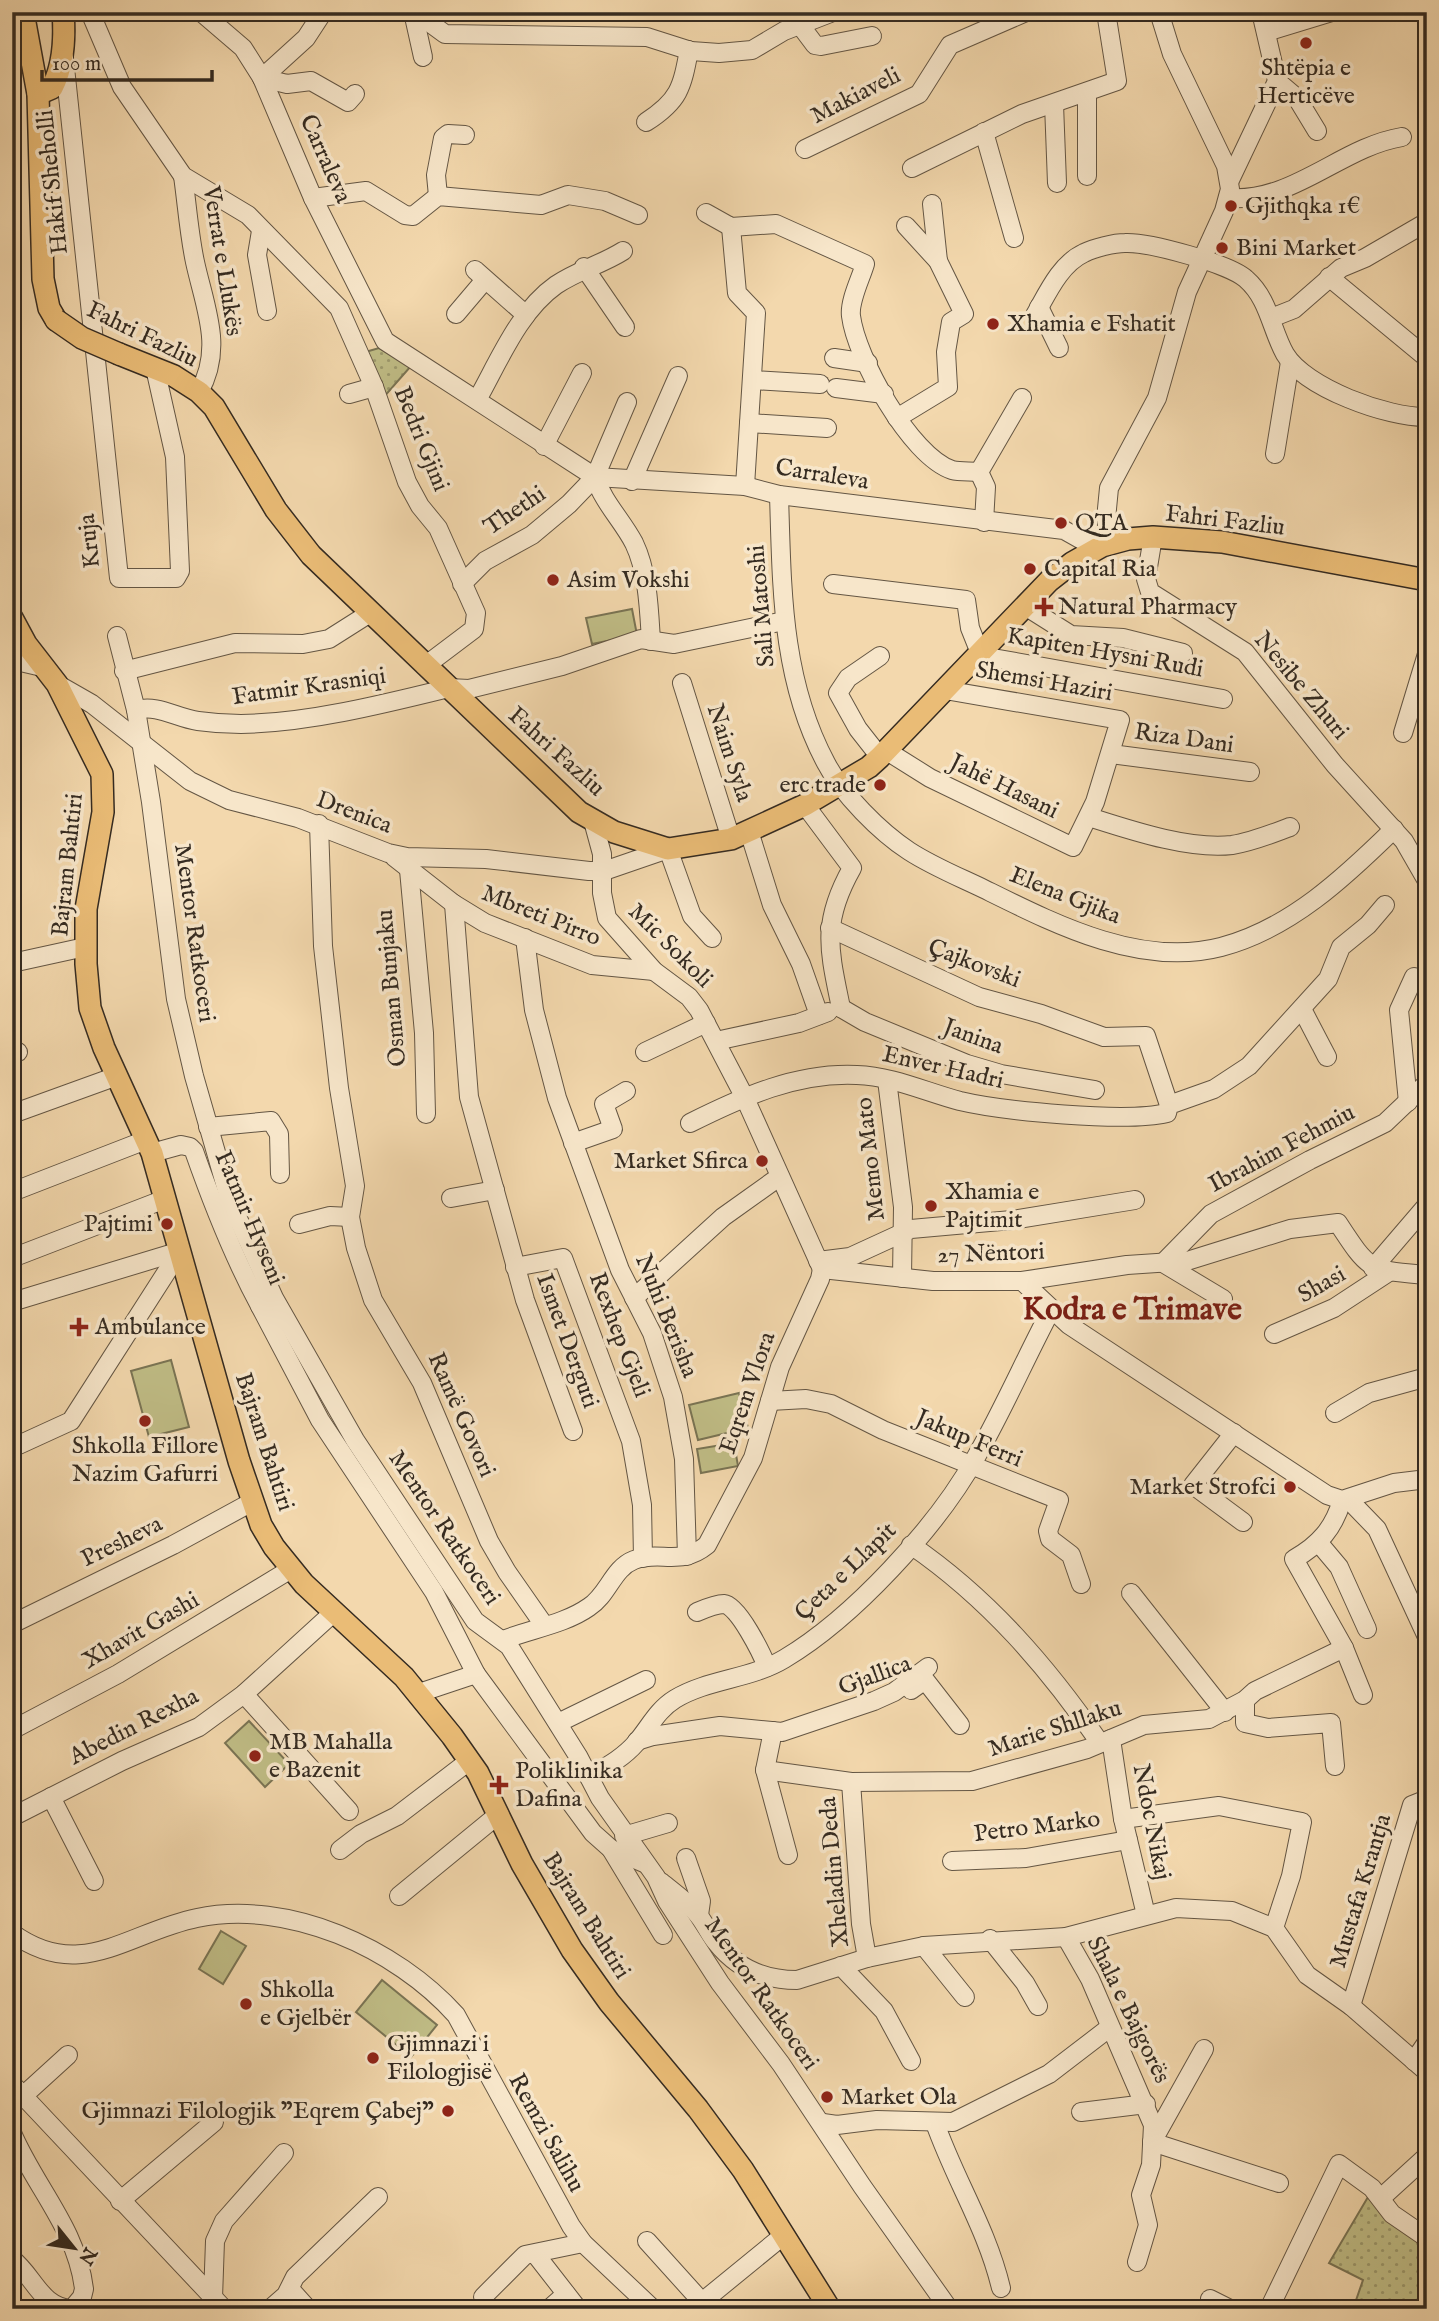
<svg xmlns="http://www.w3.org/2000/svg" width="1439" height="2321" font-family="'IM FELL English',serif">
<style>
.grass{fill:url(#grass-dots);stroke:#7a7454;stroke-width:2}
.garden{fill:#c0bd86;stroke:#7a7454;stroke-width:2}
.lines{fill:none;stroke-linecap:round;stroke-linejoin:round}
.minor-casing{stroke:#645644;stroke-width:20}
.major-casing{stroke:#352b21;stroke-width:24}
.minor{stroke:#f7e6ca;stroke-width:18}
.major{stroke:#eabc76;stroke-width:21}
.major-bridge-casing{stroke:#352b21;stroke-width:24;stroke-linecap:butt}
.major-bridge{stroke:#eabc76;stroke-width:21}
.poi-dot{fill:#8f2418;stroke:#f7e6ca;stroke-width:2.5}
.labels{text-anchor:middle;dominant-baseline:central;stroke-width:7;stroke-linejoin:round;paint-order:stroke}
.poi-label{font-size:24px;fill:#352b21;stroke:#f7e6ca;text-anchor:start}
.street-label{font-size:24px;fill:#352b21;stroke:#f7e6ca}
.district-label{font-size:32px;font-weight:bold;fill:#7a1f14;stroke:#f7e6ca}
</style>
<defs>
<pattern id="grass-dots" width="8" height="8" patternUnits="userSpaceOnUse" patternTransform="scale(1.75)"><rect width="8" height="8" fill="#c0bd86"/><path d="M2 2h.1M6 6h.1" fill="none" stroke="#9d9a6d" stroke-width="1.8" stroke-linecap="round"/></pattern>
</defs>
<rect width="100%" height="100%" fill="#f3d8ad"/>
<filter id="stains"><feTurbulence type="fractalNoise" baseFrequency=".00286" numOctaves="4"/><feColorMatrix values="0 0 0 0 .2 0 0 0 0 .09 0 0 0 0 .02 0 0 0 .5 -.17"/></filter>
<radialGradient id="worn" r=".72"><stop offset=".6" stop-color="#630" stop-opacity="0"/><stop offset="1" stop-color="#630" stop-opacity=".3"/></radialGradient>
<g class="grass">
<path d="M379,348l32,18 -28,32 -21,-45z"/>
<path d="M1368,2197l59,48v64h-74l10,-29 -34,-17z"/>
</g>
<g class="garden">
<path d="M632,609l5,26 -45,9 -6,-26z"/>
<path d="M171,1360l18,67 -40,10 -18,-66z"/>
<path d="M739,1393l9,35 -50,12 -9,-35z"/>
<path d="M734,1443l4,23 -37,7 -4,-24z"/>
<path d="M249,1721l40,43 -24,23 -40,-44z"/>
<path d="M221,1931l25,15 -23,38 -24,-15z"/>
<path d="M382,1980l55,45 -26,32 -55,-45z"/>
</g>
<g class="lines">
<defs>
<g id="minor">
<path d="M90,12l32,75 61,89 65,39 91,93 35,79 33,95 13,24 18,22 38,85 -2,16 -49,37"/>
<path d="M201,12l42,36 19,30 51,120 72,143 210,136 150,9 34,9 285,35 32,18"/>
<path d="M413,12l10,45"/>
<path d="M415,12l30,22 202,3 44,14 28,2 33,-3 32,-19 49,-19"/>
<path d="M800,25l15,20 6,1 51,-10"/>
<path d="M1266,32l66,-20"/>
<path d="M64,58l55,520h57l4,-7 -5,-114 -20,-89"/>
<path d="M262,78l25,6 24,-3 37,21 7,-8"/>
<path d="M262,78l44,-40 17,-26"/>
<path d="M1277,81l20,17 20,33"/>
<path d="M1087,92v84"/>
<path d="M1054,104l3,79"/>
<path d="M646,122c33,-21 36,-34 43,-72"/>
<path d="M984,132l30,106"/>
<path d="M805,149l114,-55 31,-49 76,-33"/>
<path d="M912,168l110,-54 95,-33 -11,-69"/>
<path d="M183,176c4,28 6,58 12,86 10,46 29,86 4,130"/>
<path d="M1230,180l47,-99 -16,-69"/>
<path d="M438,196l-2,-21 7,-37 5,-4 17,1"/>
<path d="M313,198l53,-7 39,24 8,1 25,-20 103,9 27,-10 37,6 33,14"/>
<path d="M1228,198c65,5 113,-51 174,-61"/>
<path d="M932,204l6,57"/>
<path d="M706,213l25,14 45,-3 89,40c-4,14 -16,37 -14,52 5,41 59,140 101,154 8,2 19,1 27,2"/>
<path d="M731,227l6,66 19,20 -11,173"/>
<path d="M261,231l-4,24 10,56"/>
<path d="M584,267l41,60"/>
<path d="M475,270l51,45"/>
<path d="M1329,277l98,81"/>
<path d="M1039,307l20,41"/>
<path d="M456,314l28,-33"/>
<path d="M1035,315c12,-21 25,-51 49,-62 10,-5 30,-10 41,-10 24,-1 105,21 121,36 23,20 25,50 39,75 20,34 103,64 142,63"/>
<path d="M1271,318l23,-9 47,-41 24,-10 62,-36"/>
<path d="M834,358l34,5"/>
<path d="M752,380l68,4"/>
<path d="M836,388l48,6"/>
<path d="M349,394l25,-7"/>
<path d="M477,400c22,-39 42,-89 79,-115 22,-15 45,-20 67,-34"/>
<path d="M897,418l51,-31 -2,-35 5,-30 13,-8 -26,-53 -32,-35"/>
<path d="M749,423l78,5"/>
<path d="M544,446l38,-73"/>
<path d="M1275,454l15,-92"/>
<path d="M979,472l43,-74"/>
<path d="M979,472l7,15 -2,35"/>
<path d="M595,477c8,25 27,43 39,66 14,29 15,66 17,98"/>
<path d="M632,481l46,-105"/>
<path d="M779,495c3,93 2,184 47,268 16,31 54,69 83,88 23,15 50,26 75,38 71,35 156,79 237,58 69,-18 124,-70 173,-118"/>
<path d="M1153,537l-7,42 4,13 95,60 90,113 69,76 23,40"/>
<path d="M1110,543l-4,-24 3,-31 48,-90 30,-106 37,-81 6,-22 -4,-23 -54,-112 -13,-42"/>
<path d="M462,584l23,-23 47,-26 37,-31 26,-27 32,-75"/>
<path d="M833,584l133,16 4,28 10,25 13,5 230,41"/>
<path d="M1025,606l46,29 52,3 60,15"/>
<path d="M117,636l19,74 15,92 25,197 18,77 36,125 44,97 81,142 120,181 34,25 69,110 22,42 56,79 11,24 53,82 61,81 81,122 87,123"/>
<path d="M880,656l-32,22 -10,15 20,36 22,28"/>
<path d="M12,660l30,7"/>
<path d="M124,671l111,-28 68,1 26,-5 41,-26"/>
<path d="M682,683l49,156"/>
<path d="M57,684l35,20 98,77 39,19 69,18 90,35 19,4 79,2 103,12h15l64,-22 24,67 20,22"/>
<path d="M136,710c22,-6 40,8 62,11 14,2 29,3 43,3 67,-1 143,-20 208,-36l20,1 93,-23 79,-27 33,5 110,-23"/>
<path d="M1403,733l24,-79"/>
<path d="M887,751l43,27 143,69 22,-45 25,-82 -175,-30"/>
<path d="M1111,754l139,18"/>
<path d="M805,805l47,63c-31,55 -23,81 -11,140"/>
<path d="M1089,817c41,13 100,33 143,28 20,-3 39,-11 58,-18"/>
<path d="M593,821l9,33v39l5,25 47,53 35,26 10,13 45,86 78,173"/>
<path d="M319,824l4,122 16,142 16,98 -5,31 6,31 17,52 49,83 67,158 18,31 37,53"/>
<path d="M749,831l23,74 29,59 18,51"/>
<path d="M394,857l60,47 31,19 107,42 62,6"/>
<path d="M408,859l16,174 2,81"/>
<path d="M454,904l15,193 56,203 48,131"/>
<path d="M830,928l149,69 62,17 63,23 42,-1 23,69"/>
<path d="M525,938l9,72 23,88 63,172 32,63 21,64 11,62 3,97"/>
<path d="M12,963l73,-16"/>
<path d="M841,1008l24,14 102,42 34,10 94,16"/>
<path d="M1303,1011l24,46"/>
<path d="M716,1041l83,-18 29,-11"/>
<path d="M645,1052l61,-29"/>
<path d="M12,1054l6,-2"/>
<path d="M887,1080l16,127 -1,71"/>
<path d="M1408,1102l-9,-92 15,-33"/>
<path d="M12,1114l105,-38"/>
<path d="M690,1123c52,-26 107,-51 167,-48 35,1 69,17 103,26 42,10 166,22 207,12l2,-8 45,-16 35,-23 79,-87 13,-32 27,-22 17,-20"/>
<path d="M208,1127l63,-6 8,13 1,40"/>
<path d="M573,1143l40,-14 -9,-25 22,-13"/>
<path d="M152,1153l29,-8 9,2 4,4c19,54 39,105 66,155l8,-5"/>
<path d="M12,1192l134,-52"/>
<path d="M451,1198l44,-8"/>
<path d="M299,1224l31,-8 20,1"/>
<path d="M12,1258l153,-59"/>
<path d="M818,1261l32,-4 61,-28 101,-9 123,-20"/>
<path d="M515,1267l48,-9 68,183 11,64 1,53"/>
<path d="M1373,1268l54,-63"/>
<path d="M822,1269l111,12h89l105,-16 60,-4 103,-32 48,-6c32,49 31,47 89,52"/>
<path d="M1022,1281l47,44 258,170 15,5 52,-17 33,-4"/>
<path d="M634,1298l89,-81 56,-40"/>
<path d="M1223,1299l-60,-36 48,-49 99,-54 75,-37 42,-40"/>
<path d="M12,1302l168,-51"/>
<path d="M260,1306l60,114 114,172 42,82"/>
<path d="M1274,1334l60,-26 55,-36"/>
<path d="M770,1401l36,-2 25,5 52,26 176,70 -11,31 2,8 21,16 10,29"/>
<path d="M1335,1413l34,-20 58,-16"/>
<path d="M1234,1433l-41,52 50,37"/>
<path d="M12,1448l59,-27 109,-170"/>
<path d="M1348,1499l29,30 50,108"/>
<path d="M1342,1500c-8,28 -23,45 -48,59l50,89 19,47"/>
<path d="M1318,1542l21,25 28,62"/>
<path d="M911,1545c77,53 136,121 189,198"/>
<path d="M1131,1593l94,119"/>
<path d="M697,1612c7,-3 19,-8 27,-8 14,1 38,50 43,63"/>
<path d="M12,1624l161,-79 79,-43"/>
<path d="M503,1640c28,-11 62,-16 86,-33 19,-12 24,-39 45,-47 26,-10 46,7 73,-15l46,-87 27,-91 40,-88 2,-10"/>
<path d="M911,1690l14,-10 35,45"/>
<path d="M419,1693l57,-19 117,159 18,16 33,14"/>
<path d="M244,1694l105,117"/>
<path d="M1245,1700v23l23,5 63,-5 4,43"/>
<path d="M558,1723l88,-43"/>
<path d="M12,1730l106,-56 173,-105"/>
<path d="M773,1731l-8,39 23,85"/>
<path d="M1111,1739l12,80 23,96"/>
<path d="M637,1741l16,-5 67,-10 62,6 92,-31 20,-9 34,-25"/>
<path d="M765,1770l86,12 121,-1 115,-32 57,-24 65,-6 36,-19 10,-9 89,-43"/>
<path d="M589,1777c17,-10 34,-19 47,-34 13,-15 21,-33 39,-44 33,-20 76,-20 109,-40 69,-41 153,-132 192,-202 27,-47 49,-98 75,-147"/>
<path d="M851,1782l10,142 6,34"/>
<path d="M51,1797l43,84"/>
<path d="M12,1817l110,-56 77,-34 45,-33 89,-81"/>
<path d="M1123,1819l96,-13 83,16 -11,54 -17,52"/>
<path d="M624,1836l44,-13"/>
<path d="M611,1849l52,86"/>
<path d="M340,1850l21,-16 36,-18 72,-55"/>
<path d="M686,1858l15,43 -2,14"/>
<path d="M952,1861l74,-3 102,-18"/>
<path d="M661,1882c12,10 27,20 37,33 7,8 11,19 18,27 21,27 48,38 81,38l70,-22 57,-12 142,-9 110,-29 56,3 42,17 33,47 44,31 76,66"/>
<path d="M399,1896l100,-82"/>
<path d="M12,1933c69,50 116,-1 185,-15 91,-19 199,30 259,97l115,211 12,17 70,66"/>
<path d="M1066,1937l24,42 63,146 -2,40 -10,30 7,30 -11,37"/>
<path d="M990,1939l35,44 13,23"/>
<path d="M924,1946l41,51"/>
<path d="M841,1966l43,45 27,50"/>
<path d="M1351,2006l61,-201 15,-6"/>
<path d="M1204,2049l-52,93 127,41"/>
<path d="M1414,2061l13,-19"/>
<path d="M12,2084l212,225"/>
<path d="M23,2096l45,-41"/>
<path d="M1081,2112l65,-8"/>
<path d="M823,2123l14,2 40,-5 76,2 96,-48 60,-46"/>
<path d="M935,2123c20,57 52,106 66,165"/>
<path d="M12,2133c23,54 65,96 72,156l-2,8 -10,12"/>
<path d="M1381,2198l46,-42"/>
<path d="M120,2201l94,-79"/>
<path d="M647,2241l55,61 82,-67"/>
<path d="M536,2255l42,54"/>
<path d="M12,2259c22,17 29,49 60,50"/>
<path d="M290,2289l18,20"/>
<path d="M483,2297l42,-42 58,-12"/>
<path d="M213,2298l2,-57 9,-20 60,-68"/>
<path d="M1210,2299l20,10"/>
<path d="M270,2309l16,-14 9,-18 83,-80"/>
<path d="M549,2309l17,-15"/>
<path d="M1269,2309l70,-145 33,24 20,26 35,24"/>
</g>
<g id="major">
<path d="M23,12l15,82 5,185 6,29 7,12"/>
<path d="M38,94l14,-6c12,-23 13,-51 11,-76"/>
<path d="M119,354l55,22 25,16 15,15 62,103 35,45 268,257 35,20 54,17 63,-10 74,-34 64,-38 11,-10 169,-176 23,-18 30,-17 26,-7 25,-2 69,5 205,38"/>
<path d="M12,618l14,26 31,40 45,90 1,38 -17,97v55l4,44 14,40 48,105 87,308 22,64 13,22 30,37 100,93 48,59 26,37 44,91 50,86 37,52 89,107 45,61 87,139"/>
</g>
</defs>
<use href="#minor" class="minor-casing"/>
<use href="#major" class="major-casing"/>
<use href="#minor" class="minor"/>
<use href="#major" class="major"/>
<defs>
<path id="major-bridge" d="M56,320l26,18 37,16"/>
</defs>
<use href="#major-bridge" class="major-bridge-casing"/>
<use href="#major-bridge" class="major-bridge"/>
</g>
<g class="poi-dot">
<circle cx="1306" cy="43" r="7"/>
<circle cx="1231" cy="206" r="7"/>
<circle cx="1222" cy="248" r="7"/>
<circle cx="993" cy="324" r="7"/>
<circle cx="1061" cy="523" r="7"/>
<circle cx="1030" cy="569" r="7"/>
<circle cx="553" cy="580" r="7"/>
<path d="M1040.5 596.5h7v7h7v7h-7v7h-7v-7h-7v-7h7z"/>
<circle cx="880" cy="785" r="7"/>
<circle cx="762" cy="1161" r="7"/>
<circle cx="931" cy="1206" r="7"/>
<circle cx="167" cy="1224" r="7"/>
<path d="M75.5 1316.5h7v7h7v7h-7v7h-7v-7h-7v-7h7z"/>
<circle cx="145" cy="1421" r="7"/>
<circle cx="1290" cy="1487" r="7"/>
<circle cx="255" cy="1756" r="7"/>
<path d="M495.5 1774.5h7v7h7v7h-7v7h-7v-7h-7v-7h7z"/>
<circle cx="246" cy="2004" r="7"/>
<circle cx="373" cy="2058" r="7"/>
<circle cx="827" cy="2097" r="7"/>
<circle cx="448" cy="2111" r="7"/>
</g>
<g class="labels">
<g class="poi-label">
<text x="1306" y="68" text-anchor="middle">Shtëpia e<tspan x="1306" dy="28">Herticëve</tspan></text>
<text x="1245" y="206">Gjithqka 1€</text>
<text x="1236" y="248">Bini Market</text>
<text x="1007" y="324">Xhamia e Fshatit</text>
<text x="1075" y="523">QTA</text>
<text x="1044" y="569">Capital Ria</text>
<text x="567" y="580">Asim Vokshi</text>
<text x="1058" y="607">Natural Pharmacy</text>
<text x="866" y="785" text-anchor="end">erc trade</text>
<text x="748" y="1161" text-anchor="end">Market Sfirca</text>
<text x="945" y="1192">Xhamia e<tspan x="945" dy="28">Pajtimit</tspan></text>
<text x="153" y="1224" text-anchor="end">Pajtimi</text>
<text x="95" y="1327">Ambulance</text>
<text x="145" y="1446" text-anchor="middle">Shkolla Fillore<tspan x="145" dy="28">Nazim Gafurri</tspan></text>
<text x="1276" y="1487" text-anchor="end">Market Strofci</text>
<text x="269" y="1742">MB Mahalla<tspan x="269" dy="28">e Bazenit</tspan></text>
<text x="515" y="1771">Poliklinika<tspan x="515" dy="28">Dafina</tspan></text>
<text x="260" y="1990">Shkolla<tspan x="260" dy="28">e Gjelbër</tspan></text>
<text x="387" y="2044">Gjimnazi i<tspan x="387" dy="28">Filologjisë</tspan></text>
<text x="841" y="2097">Market Ola</text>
<text x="434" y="2111" text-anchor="end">Gjimnazi Filologjik "Eqrem Çabej"</text>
</g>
<g class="street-label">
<text transform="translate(856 96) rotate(-27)">Makiaveli</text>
<text transform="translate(325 159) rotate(66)">Carraleva</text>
<text transform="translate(53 182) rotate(-96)">Hakif Sheholli</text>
<text transform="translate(222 261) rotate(81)">Verrat e Llukës</text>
<text transform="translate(142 335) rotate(26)">Fahri Fazliu</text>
<text transform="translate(421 439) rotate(68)">Bedri Gjini</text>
<text transform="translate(822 475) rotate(9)">Carraleva</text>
<text transform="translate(515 511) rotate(-34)">Thethi</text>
<text transform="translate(1225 521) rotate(7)">Fahri Fazliu</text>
<text transform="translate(90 541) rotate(-96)">Kruja</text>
<text transform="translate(762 606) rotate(-95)">Sali Matoshi</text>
<text transform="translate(1105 653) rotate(10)">Kapiten Hysni Rudi</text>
<text transform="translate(1044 682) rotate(10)">Shemsi Haziri</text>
<text transform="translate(1301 686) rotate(50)">Nesibe Zhuri</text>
<text transform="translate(309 687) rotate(-8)">Fatmir Krasniqi</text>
<text transform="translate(1184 739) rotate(8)">Riza Dani</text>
<text transform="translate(556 752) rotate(42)">Fahri Fazliu</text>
<text transform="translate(729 753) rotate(72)">Naim Syla</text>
<text transform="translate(1004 787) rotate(26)">Jahë Hasani</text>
<text transform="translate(354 813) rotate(21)">Drenica</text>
<text transform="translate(68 865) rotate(-84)">Bajram Bahtiri</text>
<text transform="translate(1065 896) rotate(22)">Elena Gjika</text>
<text transform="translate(541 916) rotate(22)">Mbreti Pirro</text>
<text transform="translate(194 933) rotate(82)">Mentor Ratkoceri</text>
<text transform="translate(670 946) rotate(45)">Mic Sokoli</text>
<text transform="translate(974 964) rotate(21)">Çajkovski</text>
<text transform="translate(392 988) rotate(-95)">Osman Bunjaku</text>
<text transform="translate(973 1037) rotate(20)">Janina</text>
<text transform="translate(943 1068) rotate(13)">Enver Hadri</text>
<text transform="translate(1282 1149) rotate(-28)">Ibrahim Fehmiu</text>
<text transform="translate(871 1159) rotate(-96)">Memo Mato</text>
<text transform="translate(249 1218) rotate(67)">Fatmir Hyseni</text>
<text transform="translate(991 1254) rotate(-2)">27 Nëntori</text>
<text transform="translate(1322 1285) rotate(-29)">Shasi</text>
<text transform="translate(666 1316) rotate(68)">Nuhi Berisha</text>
<text transform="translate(619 1335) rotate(69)">Rexhep Gjeli</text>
<text transform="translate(567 1341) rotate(70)">Ismet Derguti</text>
<text transform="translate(748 1393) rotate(-71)">Eqrem Vlora</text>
<text transform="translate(461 1415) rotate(66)">Ramë Govori</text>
<text transform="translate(969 1439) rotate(23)">Jakup Ferri</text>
<text transform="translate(264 1442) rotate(72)">Bajram Bahtiri</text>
<text transform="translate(444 1528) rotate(56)">Mentor Ratkoceri</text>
<text transform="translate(122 1542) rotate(-26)">Presheva</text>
<text transform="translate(846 1572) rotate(-44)">Çeta e Llapit</text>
<text transform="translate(141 1631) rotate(-30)">Xhavit Gashi</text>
<text transform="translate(875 1676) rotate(-20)">Gjallica</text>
<text transform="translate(134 1727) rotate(-27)">Abedin Rexha</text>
<text transform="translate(1055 1729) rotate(-18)">Marie Shllaku</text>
<text transform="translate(1151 1822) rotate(79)">Ndoc Nikaj</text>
<text transform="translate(1037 1827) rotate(-7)">Petro Marko</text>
<text transform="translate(835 1872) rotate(-95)">Xheladin Deda</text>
<text transform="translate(1361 1891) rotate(-73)">Mustafa Krantja</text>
<text transform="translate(586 1916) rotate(58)">Bajram Bahtiri</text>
<text transform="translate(761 1994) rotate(55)">Mentor Ratkoceri</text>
<text transform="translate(1128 2010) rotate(64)">Shala e Bajgorës</text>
<text transform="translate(546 2133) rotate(61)">Remzi Salihu</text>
</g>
<g class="district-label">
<text x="1132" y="1310">Kodra e Trimave</text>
</g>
</g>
<rect width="1439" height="2321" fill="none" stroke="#f3d8ad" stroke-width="42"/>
<rect x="14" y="14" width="1411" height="2293" fill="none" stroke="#352b21" stroke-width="3.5"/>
<rect x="21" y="21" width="1397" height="2279" fill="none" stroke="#352b21" stroke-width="2"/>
<g transform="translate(74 2248) rotate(120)" stroke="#f7e6ca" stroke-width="5" paint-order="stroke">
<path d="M0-5L12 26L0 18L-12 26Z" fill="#352b21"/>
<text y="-10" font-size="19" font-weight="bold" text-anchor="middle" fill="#352b21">N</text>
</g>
<path d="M42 70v10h170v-10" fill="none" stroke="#352b21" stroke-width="3.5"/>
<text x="52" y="70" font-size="21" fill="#352b21" stroke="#f7e6ca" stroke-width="5" paint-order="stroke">100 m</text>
<rect width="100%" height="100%" filter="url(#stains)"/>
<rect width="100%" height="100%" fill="url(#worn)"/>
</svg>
